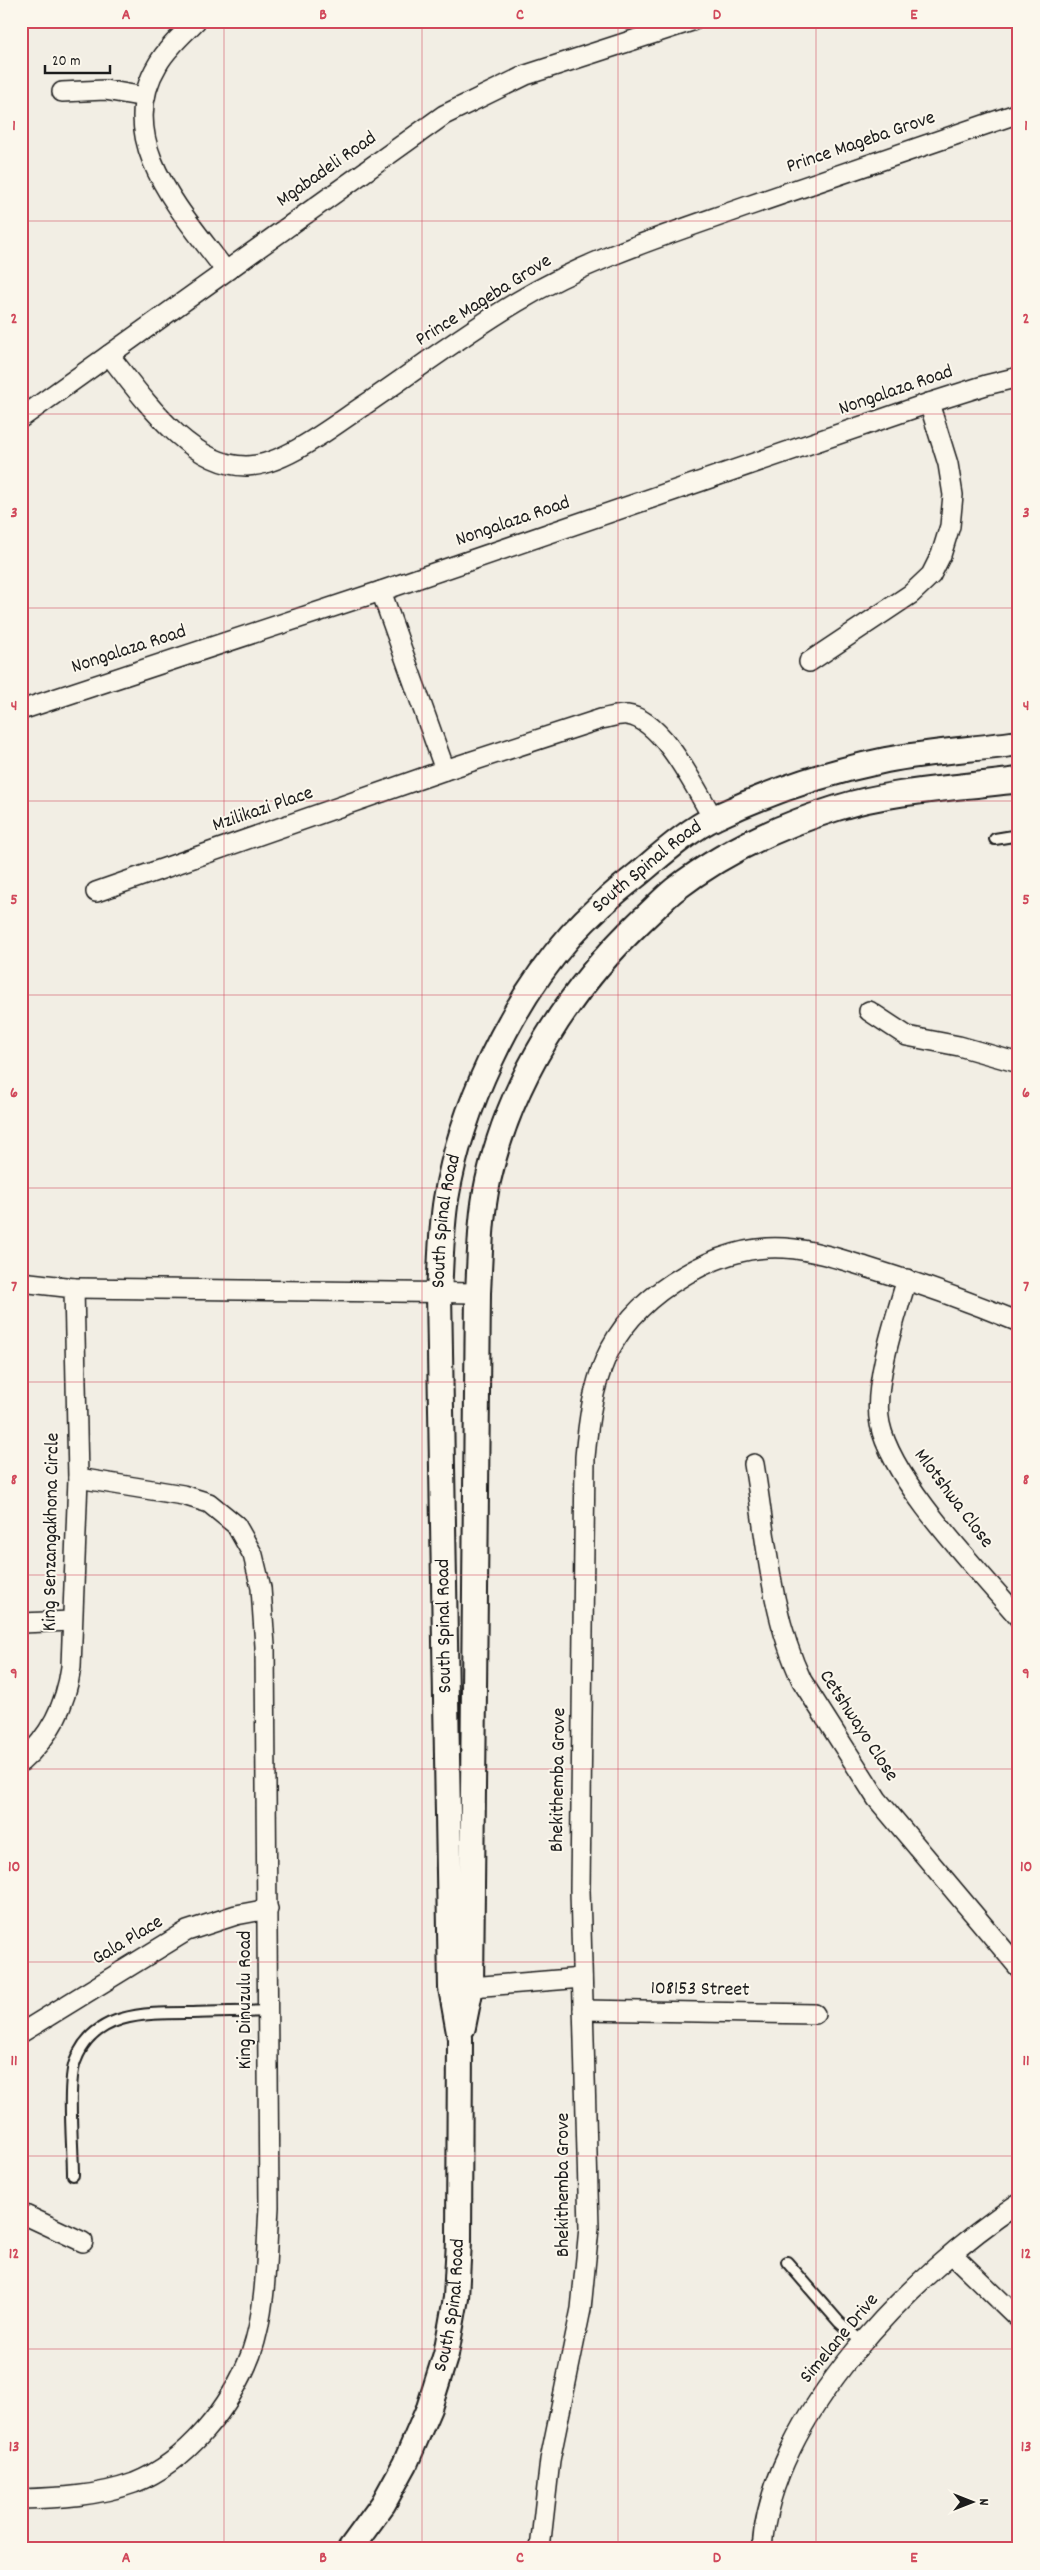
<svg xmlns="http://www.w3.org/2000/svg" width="1040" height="2570" font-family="Dekko,sans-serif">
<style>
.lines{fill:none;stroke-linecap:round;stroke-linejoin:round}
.service-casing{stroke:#1c1c1c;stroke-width:14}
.minor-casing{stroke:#1c1c1c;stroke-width:22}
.tertiary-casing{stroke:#1c1c1c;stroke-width:28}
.service{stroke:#fbf7ec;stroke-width:10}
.minor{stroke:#fbf7ec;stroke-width:19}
.tertiary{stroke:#fbf7ec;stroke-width:24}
.grid{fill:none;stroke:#d1495b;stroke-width:1;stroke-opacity:0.55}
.labels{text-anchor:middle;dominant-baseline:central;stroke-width:4;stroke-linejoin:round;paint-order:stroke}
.street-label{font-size:20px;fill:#1c1c1c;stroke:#fbf7ec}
.neatline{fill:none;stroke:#d1495b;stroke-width:2}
.grid-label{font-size:16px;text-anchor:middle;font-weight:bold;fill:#d1495b}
</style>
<rect width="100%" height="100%" fill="#f2eee4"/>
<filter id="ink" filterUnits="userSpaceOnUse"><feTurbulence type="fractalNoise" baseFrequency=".02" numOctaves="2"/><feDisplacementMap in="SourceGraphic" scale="10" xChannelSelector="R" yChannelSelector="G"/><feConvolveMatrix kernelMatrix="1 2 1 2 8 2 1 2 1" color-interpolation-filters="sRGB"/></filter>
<g filter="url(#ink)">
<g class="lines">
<defs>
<g id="service">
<path d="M995,839l24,-4"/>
<path d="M73,2175c0,-27 -6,-90 2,-113 18,-51 73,-49 117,-49 26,-1 51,-1 76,-2"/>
<path d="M787,2262l52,60 24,21"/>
</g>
<g id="minor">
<path d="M196,21c-13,13 -29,27 -38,43 -46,76 24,148 67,206"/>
<path d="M62,92l43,-2 40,7"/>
<path d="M109,355c32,40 80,112 138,111 38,-1 87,-41 119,-62 50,-34 99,-71 151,-102 71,-43 152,-68 231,-96 90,-31 180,-62 271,-93"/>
<path d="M21,418l423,-303 82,-40 166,-54"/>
<path d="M381,591l64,179"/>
<path d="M809,662l102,-68 20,-19 10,-20 9,-29 3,-31 -5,-31 -19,-61"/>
<path d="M21,710l360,-119 548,-188 57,-18 33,-8"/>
<path d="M96,892l349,-122 156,-51c7,-1 18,-5 26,-4 36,4 69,75 86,103"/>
<path d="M869,1011l38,25 52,10 60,17"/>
<path d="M907,1279c-11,36 -35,109 -27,145 12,58 99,147 139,194"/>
<path d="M21,1282l53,6 4,190 -7,189c-5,38 -20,69 -50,95"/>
<path d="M74,1288l404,5"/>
<path d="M754,1464c12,72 16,150 48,217l75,118 142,169"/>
<path d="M21,1623l51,-2"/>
<path d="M459,1988l123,-10"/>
<path d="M583,2010l232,4"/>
<path d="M21,2033l166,-102 49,-16 32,-6"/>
<path d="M21,2213l62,29"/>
<path d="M952,2254l67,65"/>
<path d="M21,2499c38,-1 77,-3 113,-16 53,-21 97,-76 117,-129 16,-46 15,-99 18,-147l-4,-561 -4,-58 -8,-33 -17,-30 -27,-22 -26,-8 -105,-17"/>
<path d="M540,2549l10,-89 31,-151 8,-81 -9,-338 5,-433c7,-76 19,-129 87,-174 29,-19 60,-33 95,-35 34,-2 67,9 99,19 52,16 102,34 153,55"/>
<path d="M762,2549c8,-132 152,-277 257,-346"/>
</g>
<g id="tertiary">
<path d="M463,2027l8,-40 7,-694c2,-37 2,-75 10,-112 22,-100 81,-192 155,-262 10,-9 20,-20 31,-29 48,-37 105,-64 163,-82 58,-18 122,-20 182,-28"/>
<path id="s1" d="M350,2549l33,-45 22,-40 24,-56 17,-54 10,-56 3,-57 1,-203 -9,-50 -12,-695c2,-31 2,-64 7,-94 15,-91 64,-195 125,-264 20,-22 43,-42 66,-60 24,-20 51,-45 79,-58 53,-25 112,-45 170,-57 43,-8 89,-11 133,-17"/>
</g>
</defs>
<use href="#service" class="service-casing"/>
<use href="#minor" class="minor-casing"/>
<use href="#tertiary" class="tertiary-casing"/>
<use href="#service" class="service"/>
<use href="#minor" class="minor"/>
<use href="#tertiary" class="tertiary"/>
</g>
</g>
<path class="grid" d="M224,21v2528M422,21v2528M618,21v2528M816,21v2528M21,221h998M21,414h998M21,608h998M21,801h998M21,995h998M21,1188h998M21,1382h998M21,1575h998M21,1769h998M21,1962h998M21,2156h998M21,2349h998"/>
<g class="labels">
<g class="street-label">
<text transform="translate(861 143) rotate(-19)">Prince Mageba Grove</text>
<text transform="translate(327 170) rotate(-35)">Mgabadeli Road</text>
<text transform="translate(484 301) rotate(-32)">Prince Mageba Grove</text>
<text transform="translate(896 391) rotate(-19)">Nongalaza Road</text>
<text transform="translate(513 522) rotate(-19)">Nongalaza Road</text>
<text transform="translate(129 650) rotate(-18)">Nongalaza Road</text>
<text transform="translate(263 810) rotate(-19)">Mzilikazi Place</text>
<text stroke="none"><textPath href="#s1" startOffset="1774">South Spinal Road</textPath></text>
<text stroke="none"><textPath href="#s1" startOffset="1354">South Spinal Road</textPath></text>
<text transform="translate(953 1499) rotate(53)">Mlotshwa Close</text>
<text transform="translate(52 1532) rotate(-89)">King Senzangakhona Circle</text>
<text transform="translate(445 1626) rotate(-91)">South Spinal Road</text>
<text transform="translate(858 1726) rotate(57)">Cetshwayo Close</text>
<text transform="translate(559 1780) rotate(-89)">Bhekithemba Grove</text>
<text transform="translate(128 1941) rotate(-31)">Gala Place</text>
<text transform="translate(700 1990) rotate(1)">108153 Street</text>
<text transform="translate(246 2000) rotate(-90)">King Dinuzulu Road</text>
<text transform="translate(564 2185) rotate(-90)">Bhekithemba Grove</text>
<text stroke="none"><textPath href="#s1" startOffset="268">South Spinal Road</textPath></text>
<text transform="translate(840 2339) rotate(-50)">Simelane Drive</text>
</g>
</g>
<rect width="1040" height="2570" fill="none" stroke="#fbf7ec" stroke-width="55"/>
<g transform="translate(972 2502) rotate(90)" stroke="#fbf7ec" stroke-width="4" paint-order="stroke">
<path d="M0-4L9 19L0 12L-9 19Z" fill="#1c1c1c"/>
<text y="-8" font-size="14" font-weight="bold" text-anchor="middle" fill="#1c1c1c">N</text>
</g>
<path d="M45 65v8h65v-8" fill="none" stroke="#1c1c1c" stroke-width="2.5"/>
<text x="52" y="65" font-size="15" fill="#1c1c1c" stroke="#fbf7ec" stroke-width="4" paint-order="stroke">20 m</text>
<rect x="28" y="28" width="984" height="2514" class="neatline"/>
<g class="grid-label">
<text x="126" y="19">A</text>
<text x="323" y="19">B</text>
<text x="520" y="19">C</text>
<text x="717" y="19">D</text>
<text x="914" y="19">E</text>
<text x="14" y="130">1</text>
<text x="1026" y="130">1</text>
<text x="14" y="323">2</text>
<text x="1026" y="323">2</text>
<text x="14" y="517">3</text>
<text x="1026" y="517">3</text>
<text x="14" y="710">4</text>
<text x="1026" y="710">4</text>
<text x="14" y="904">5</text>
<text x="1026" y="904">5</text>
<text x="14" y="1097">6</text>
<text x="1026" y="1097">6</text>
<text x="14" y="1291">7</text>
<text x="1026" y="1291">7</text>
<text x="14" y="1484">8</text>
<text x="1026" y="1484">8</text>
<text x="14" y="1678">9</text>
<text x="1026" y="1678">9</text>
<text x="14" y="1871">10</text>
<text x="1026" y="1871">10</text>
<text x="14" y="2065">11</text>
<text x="1026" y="2065">11</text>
<text x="14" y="2258">12</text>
<text x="1026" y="2258">12</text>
<text x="14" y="2451">13</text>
<text x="1026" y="2451">13</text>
<text x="126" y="2562">A</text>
<text x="323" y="2562">B</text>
<text x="520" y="2562">C</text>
<text x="717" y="2562">D</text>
<text x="914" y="2562">E</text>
</g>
</svg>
